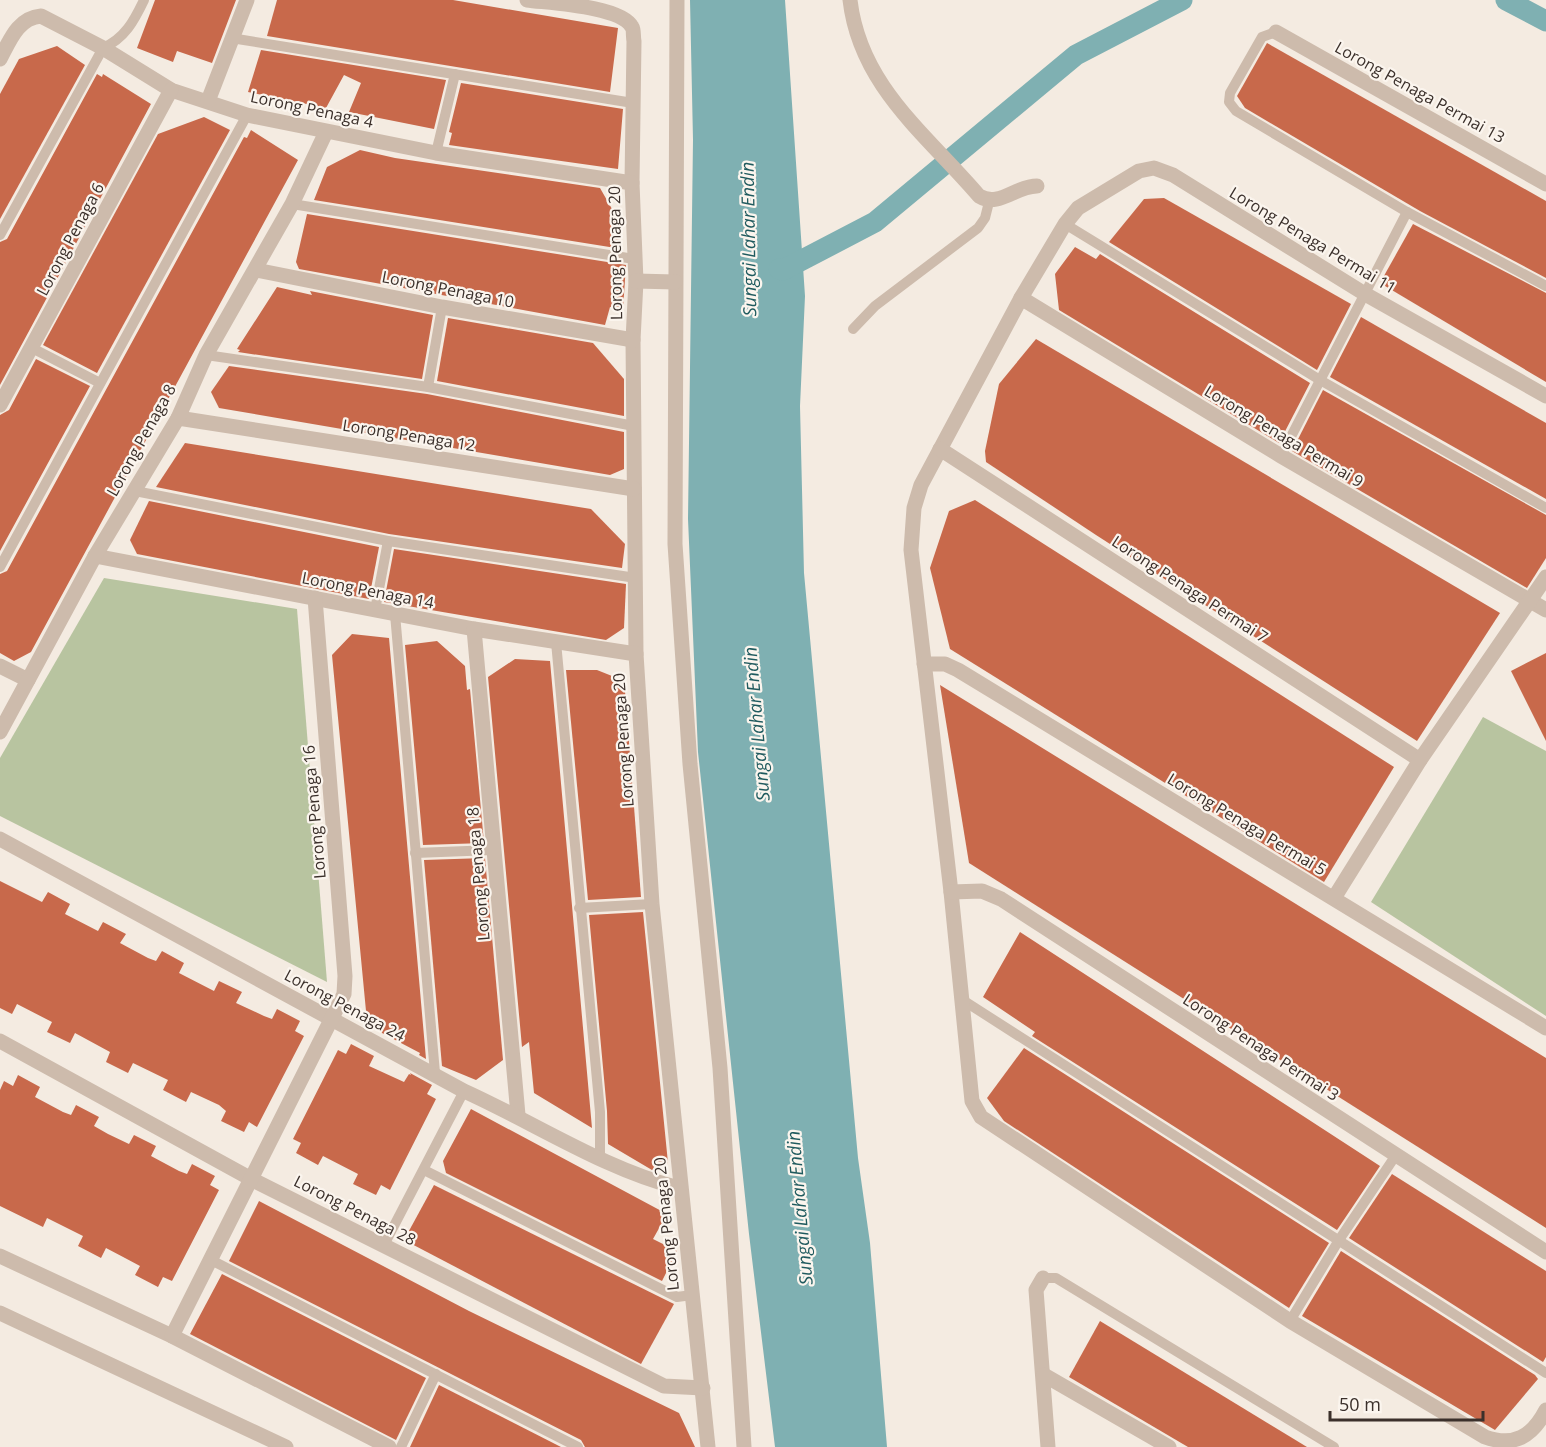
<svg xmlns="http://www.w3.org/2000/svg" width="1546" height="1447" font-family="'Open Sans',sans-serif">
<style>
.green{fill:#b8c4a0}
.water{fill:#7fb0b2}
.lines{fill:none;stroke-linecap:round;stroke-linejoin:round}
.canal{stroke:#7fb0b2;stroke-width:21}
.building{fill:#c8694b}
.lane{stroke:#cdbbac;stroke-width:10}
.street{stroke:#cdbbac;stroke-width:15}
.labels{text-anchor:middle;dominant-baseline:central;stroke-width:4.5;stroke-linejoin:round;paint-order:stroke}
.street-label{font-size:16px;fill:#3b302b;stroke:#fbf5ee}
.water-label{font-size:18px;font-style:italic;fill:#1f5a5e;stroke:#fbf5ee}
</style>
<rect width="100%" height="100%" fill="#f4ebe1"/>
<g class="green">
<path d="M104,578l193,31 30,373 -327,-166v-58z"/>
<path d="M1483,717l63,34v265l-175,-114z"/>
</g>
<path class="water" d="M690,0h95l20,296 -5,110 4,167 54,585 12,85 17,204h-112l-26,-213 -51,-482 -10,-233 5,-379z"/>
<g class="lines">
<g class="canal">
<path d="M1506,0l40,21"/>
<path d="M779,269l4,1 92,-48 201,-167 106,-55"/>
</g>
</g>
<g class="building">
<path d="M155,0h81l-24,63 -35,-12 -4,11 -36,-14z"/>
<path d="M277,0h176l165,28 -8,64 -343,-56z"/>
<path d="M1267,43l279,158v77l-126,-67 -175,-103 -8,-12z"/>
<path d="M57,46l28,19 -85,154v-125l19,-35z"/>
<path d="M261,50l185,30 -12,49 -85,-17 12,-29 -17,-8 -18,33 -78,-16z"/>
<path d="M97,74l5,3 1,-3 48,30 -151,281v-143l7,-3z"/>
<path d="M461,83l162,26 -5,60 -169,-24 3,-12 -3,-1z"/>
<path d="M204,117l26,13 -133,243 -54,-28 115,-211z"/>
<path d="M251,130l47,30 -267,492 -17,9 -14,-8v-79l7,-3 237,-434 3,1z"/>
<path d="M360,150l35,8 205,30 16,28 6,33 -308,-49 13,-33z"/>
<path d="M1164,198l187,106 -34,66 -208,-128 35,-43z"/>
<path d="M307,214l319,51 -3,44 -13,-2 -5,18 -306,-56 -3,-7z"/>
<path d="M1413,224l133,69v89l-166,-99z"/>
<path d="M1075,247l21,12 4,-5 210,129 -31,60 -220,-133 -4,-36z"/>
<path d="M277,287l35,8 -2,-4 123,24 -11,64 -184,-27 2,-2 -3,-1z"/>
<path d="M1361,317l185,106v76l-216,-122z"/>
<path d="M448,318l145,25 31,36v37l-187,-35z"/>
<path d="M1036,339l464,274 -83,128 -321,-206 -110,-73 -1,-11 14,-67z"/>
<path d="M36,359l54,27 -90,165v-136l9,-5z"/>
<path d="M229,366l198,28 197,38v37l-14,6 -391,-67 -8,-16z"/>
<path d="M1323,390l223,125v43l-19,30 -235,-137z"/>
<path d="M185,443l406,66 34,35 -3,24 -233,-34 -233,-47z"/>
<path d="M975,500l419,267 -70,115 -374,-233 -20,-81 19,-57z"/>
<path d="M149,501l230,46 -10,52 -232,-45 -7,-14z"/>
<path d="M394,549l232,35 -2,44 -18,12 -222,-38z"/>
<path d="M352,634l37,4 37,421 -7,-4 1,-2 -38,-20 -16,-22 -34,-356z"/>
<path d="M437,641l28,25 2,24 3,-1 14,154 -61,2 -18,-200z"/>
<path d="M1546,653v88l-35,-70z"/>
<path d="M515,659l35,2 42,467 -58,-35 -5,-51 -7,5 -34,-370z"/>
<path d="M566,670h31l20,8 8,13 16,206 -53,3z"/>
<path d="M940,685l606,373v170l-577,-365z"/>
<path d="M485,858l18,202 -27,20 -34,-14 -18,-206z"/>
<path d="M0,881l42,21 6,-10 22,12 -5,10 33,17 5,-9 23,12 -6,9 28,15 8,3 6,-10 22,12 -5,10 35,18 5,-10 23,11 -6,11 28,13 8,3 5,-10 23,12 -5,10 9,5 -47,91 -8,-5 -5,10 -23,-11 5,-10 -7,-6 -28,-13 -5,10 -23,-12 5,-10 -35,-17 -5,10 -22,-11 4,-10 -35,-19 -5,10 -23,-11 5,-10 -35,-18 -5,10 -12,-6z"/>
<path d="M643,912l25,251 -16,7 -44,-26 -1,-33 -18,-196z"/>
<path d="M1020,932l360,234 -43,64 -305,-194 3,-4 -52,-35z"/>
<path d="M351,1044l23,12 -5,10 35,16 5,-8 2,1 -1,-2 22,12 -5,9 9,5 -46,91 -9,-5 -5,10 -23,-11 5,-10 -35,-18 -5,9 -22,-12 5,-10 -8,-4 45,-89 8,4z"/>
<path d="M1024,1048l305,195 -40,65 -285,-187 -17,-23z"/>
<path d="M18,1075l22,12 -5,10 28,15 8,3 5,-10 23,12 -5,9 14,8 21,10 5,-9 22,11 -5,10 28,15 8,3 5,-10 23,12 -5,9 9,5 -47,91 -9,-4 -5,10 -23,-12 5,-9 -15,-8 -19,-10 -5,10 -23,-12 5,-10 -36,-18 -4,9 -43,-21v-116l4,-9 9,5z"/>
<path d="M471,1109l196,105 -14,25 24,12 -15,30 -216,-108 -3,-12z"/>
<path d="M1392,1174l154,97v86l-3,5 -194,-124z"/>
<path d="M434,1185l240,119 -33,60 -237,-124z"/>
<path d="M259,1201l210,110 210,102 16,34h-110l-4,-7 -352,-179z"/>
<path d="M1341,1251l194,124 3,4 -43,51 -193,-114z"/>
<path d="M222,1274l204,104 -30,62 -206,-106z"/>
<path d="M1100,1321l207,126h-119l-119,-70z"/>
<path d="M439,1385l122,62h-151z"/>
</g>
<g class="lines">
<g class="lane">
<path d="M1276,32l-14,5 -32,56 -1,9 7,9 171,101 139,74"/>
<path d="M231,38l402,65"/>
<path d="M436,153l19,-79"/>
<path d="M292,204l342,55"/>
<path d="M1065,224l255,156 226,128"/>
<path d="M0,235l103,-187c22,-10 31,-27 41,-48"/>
<path d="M853,329l22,-23 103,-78 7,-10 4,-16"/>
<path d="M32,348l68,35"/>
<path d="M206,355l222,32 206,39"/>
<path d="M428,387l14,-80"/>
<path d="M1281,456l126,-244"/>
<path d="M135,491l253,50 248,37"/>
<path d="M0,567l247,-452"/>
<path d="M375,610l13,-69"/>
<path d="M395,614l40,459"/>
<path d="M556,642l44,470v47"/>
<path d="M415,853l78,-3"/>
<path d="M579,908l73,-4"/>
<path d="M961,999l585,374"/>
<path d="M424,1170l253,127 15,-2"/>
<path d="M384,1245l80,-154"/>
<path d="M211,1260l367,187"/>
<path d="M1043,1278h13l278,169"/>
<path d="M1290,1321l49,-81 57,-85"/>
<path d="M401,1447l35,-73"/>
</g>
<g class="street">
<path d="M527,0c22,3 94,6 105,27 2,3 1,10 2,14l-2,142 4,98 -3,59 3,314 16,250 56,543"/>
<path d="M677,0l-2,544 15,220 30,304 24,379"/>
<path d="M850,0c10,86 76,134 129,196 20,12 36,-10 58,-10"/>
<path d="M1276,32l270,152"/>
<path d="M0,59c10,-19 18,-41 41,-43l62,32 68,42 76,25 189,38 196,30"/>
<path d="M208,101l39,-101"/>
<path d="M256,270l186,37 191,33"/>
<path d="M636,281l39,1"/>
<path d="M1021,298l260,158 265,154"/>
<path d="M1546,396l-181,-102 -192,-119 -19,-7 -15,3 -61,37 -13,16 -44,74 -100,187 -7,23 -3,42 40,342 21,209 9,16 309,204 195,116c29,10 47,0 61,-27"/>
<path d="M0,405l171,-315"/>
<path d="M178,418l456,71"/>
<path d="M940,449l480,311"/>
<path d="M95,556l379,73 162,25"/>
<path d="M474,629l44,486"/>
<path d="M924,664h21l13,6 588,358"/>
<path d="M0,666l28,14"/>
<path d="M0,732l95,-176 83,-138 28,-63 86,-151 34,-72"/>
<path d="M0,839l464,252c71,32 140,78 215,97"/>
<path d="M951,892l31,-1 19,8 545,353"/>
<path d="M1334,898l86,-138 126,-183"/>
<path d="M0,1041l253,139 411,206 39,2"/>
<path d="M0,1256l172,80 217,111"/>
<path d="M1043,1278l-7,12 12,157"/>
<path d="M0,1313l286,134"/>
<path d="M172,1336l172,-342 1,-18 -30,-378"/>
<path d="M1044,1375l125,72"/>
</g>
</g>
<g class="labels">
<g class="street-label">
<text transform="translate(1420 92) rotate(29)">Lorong Penaga Permai 13</text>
<text transform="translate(312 109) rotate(12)">Lorong Penaga 4</text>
<text transform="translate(70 239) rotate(-62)">Lorong Penaga 6</text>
<text transform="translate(1313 240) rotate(31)">Lorong Penaga Permai 11</text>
<text transform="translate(615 253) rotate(-91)">Lorong Penaga 20</text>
<text transform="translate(448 289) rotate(11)">Lorong Penaga 10</text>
<text transform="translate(409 435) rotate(9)">Lorong Penaga 12</text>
<text transform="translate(1284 436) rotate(31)">Lorong Penaga Permai 9</text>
<text transform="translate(141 440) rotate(-61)">Lorong Penaga 8</text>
<text transform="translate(1190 589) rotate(33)">Lorong Penaga Permai 7</text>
<text transform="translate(368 590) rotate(11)">Lorong Penaga 14</text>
<text transform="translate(623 740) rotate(-94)">Lorong Penaga 20</text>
<text transform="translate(314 812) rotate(-95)">Lorong Penaga 16</text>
<text transform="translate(1247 824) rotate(31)">Lorong Penaga Permai 5</text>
<text transform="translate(478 874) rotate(-95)">Lorong Penaga 18</text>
<text transform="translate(345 1005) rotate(28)">Lorong Penaga 24</text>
<text transform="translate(1261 1047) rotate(33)">Lorong Penaga Permai 3</text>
<text transform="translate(355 1210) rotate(27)">Lorong Penaga 28</text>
<text transform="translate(666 1224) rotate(-96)">Lorong Penaga 20</text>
</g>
<g class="water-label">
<text transform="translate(748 239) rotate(-91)">Sungai Lahar Endin</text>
<text transform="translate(756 724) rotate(-95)">Sungai Lahar Endin</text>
<text transform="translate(799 1208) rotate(-95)">Sungai Lahar Endin</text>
</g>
</g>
<path d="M1330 1411v9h153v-9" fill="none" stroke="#3b302b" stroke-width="3"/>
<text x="1339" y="1411" font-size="18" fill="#3b302b" stroke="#fbf5ee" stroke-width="4.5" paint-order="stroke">50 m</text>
</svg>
